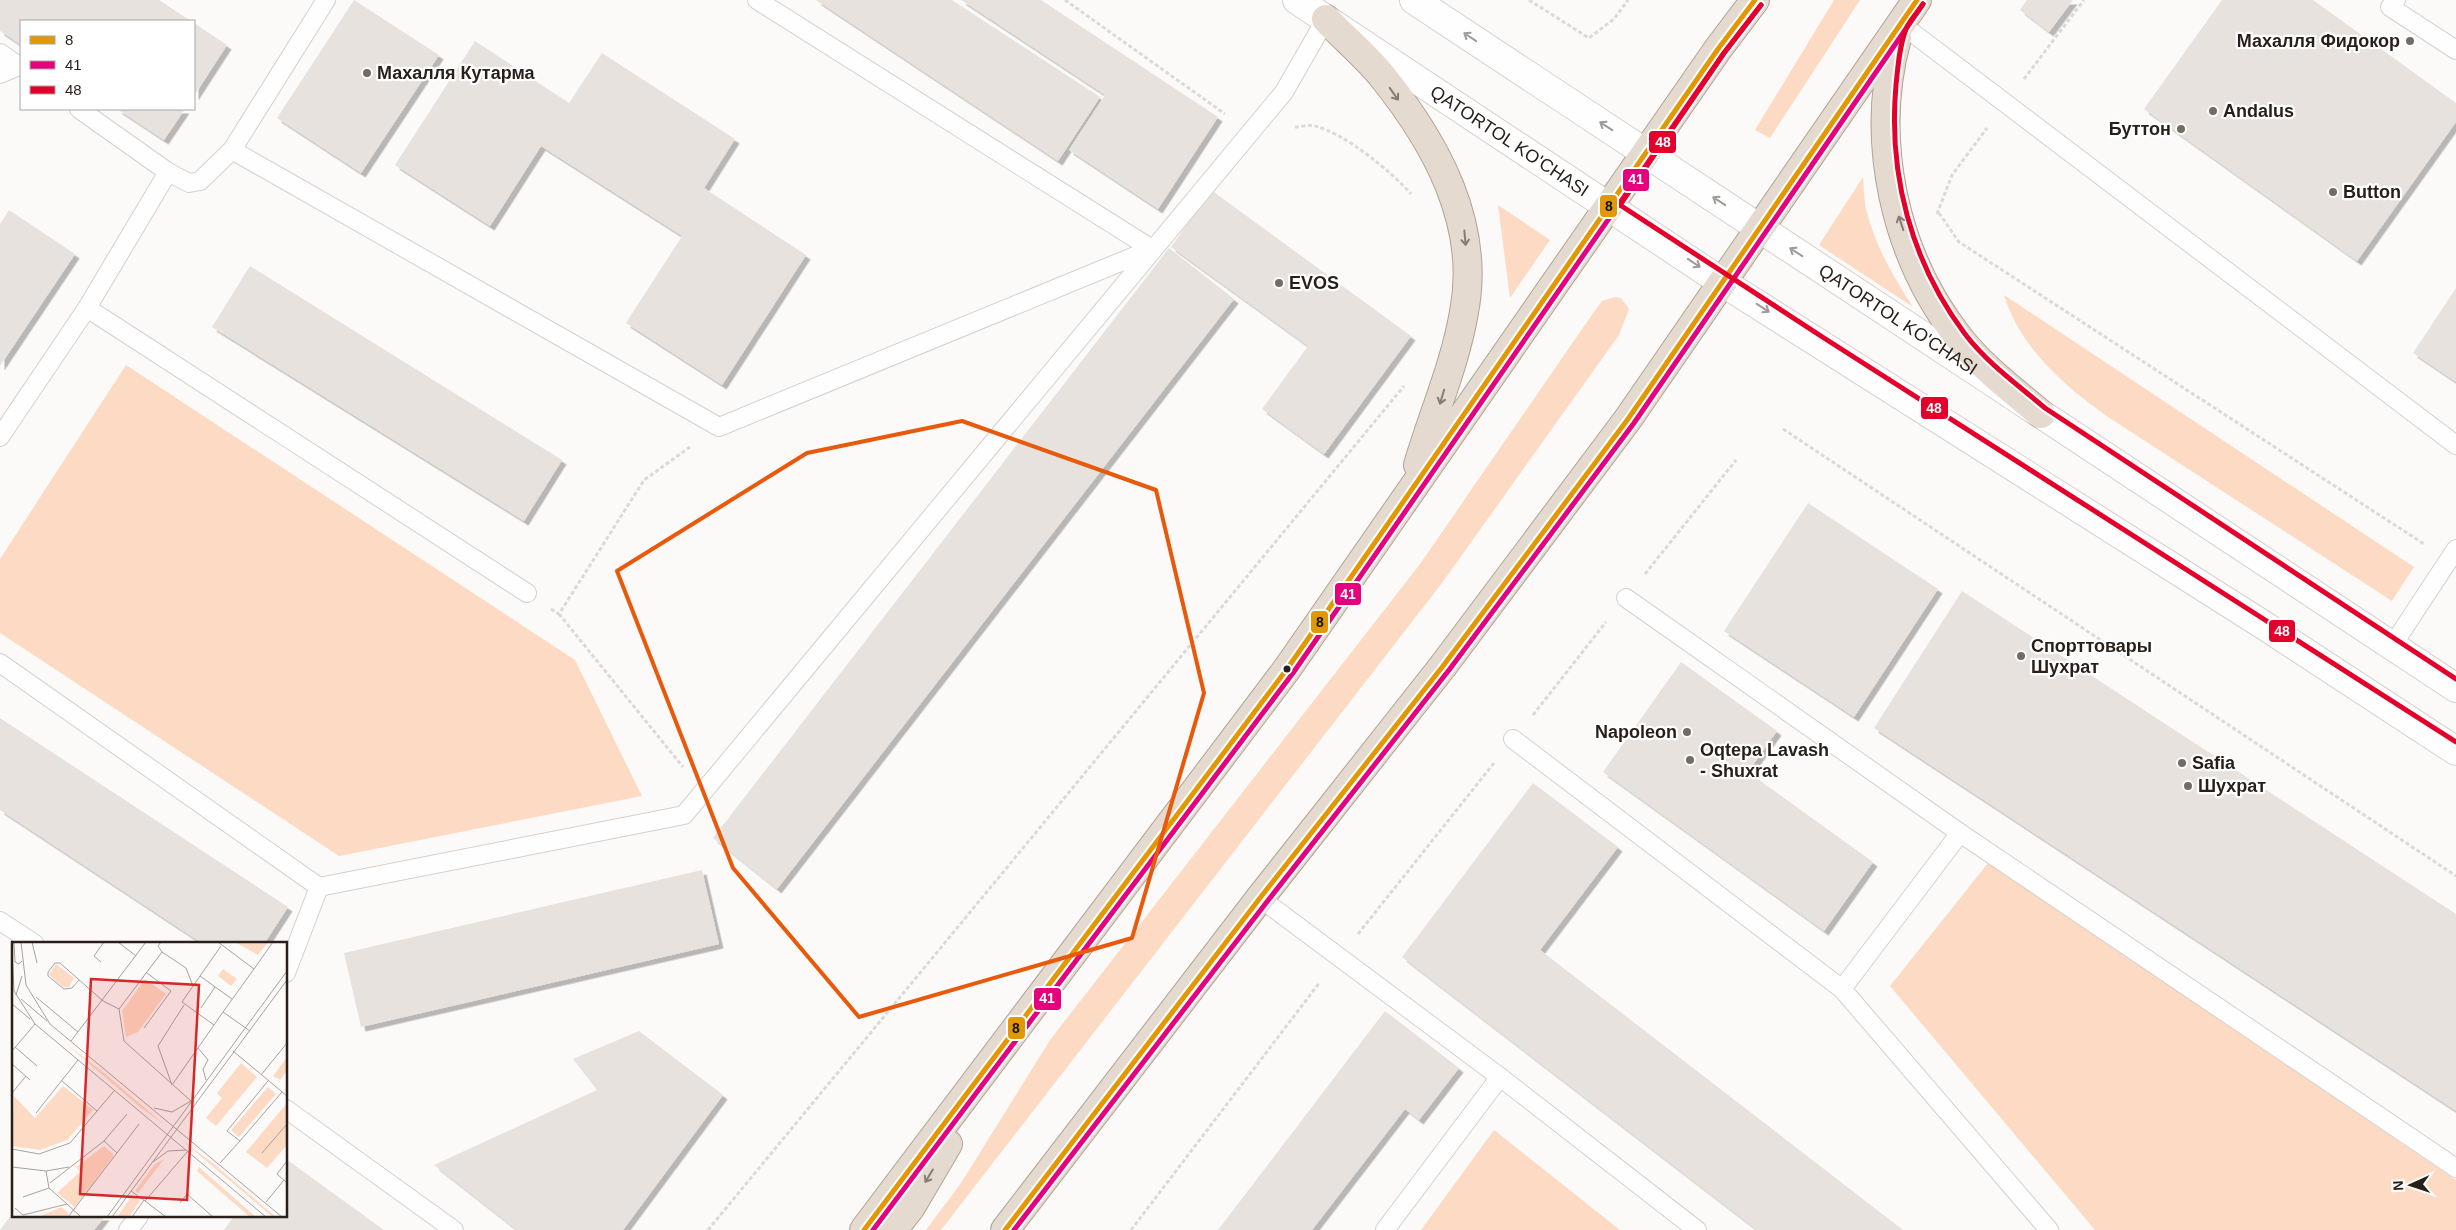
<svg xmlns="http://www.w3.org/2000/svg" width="2456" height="1230" font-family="Helvetica,sans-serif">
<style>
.green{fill:#fddac3}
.building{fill:#e7e2de;filter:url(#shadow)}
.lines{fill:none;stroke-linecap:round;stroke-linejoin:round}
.service-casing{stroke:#d5d0cc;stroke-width:20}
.secondary-casing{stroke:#d5d0cc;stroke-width:30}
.trunk-casing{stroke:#b2a394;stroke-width:30}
.path{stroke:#dbdad9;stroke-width:3;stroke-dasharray:4 2.5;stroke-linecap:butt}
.service{stroke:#fffefe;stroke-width:18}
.secondary{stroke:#fffefe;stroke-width:28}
.trunk{stroke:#e4dad0;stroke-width:28}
.bus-1-casing{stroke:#fff;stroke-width:9}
.bus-2-casing{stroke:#fff;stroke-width:9}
.bus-3-casing{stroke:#fff;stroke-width:9}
.bus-1{stroke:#e29803;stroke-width:5}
.bus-2{stroke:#e5007d;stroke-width:5}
.bus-3{stroke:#e4002b;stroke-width:5}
.oneway{stroke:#9e9a97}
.oneway2{stroke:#867c75}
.marked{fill:none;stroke:#e8590c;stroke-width:4;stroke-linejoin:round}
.poi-dot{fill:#726c68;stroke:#fff;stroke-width:2}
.bus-dot{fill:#281f1a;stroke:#fff;stroke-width:2}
.labels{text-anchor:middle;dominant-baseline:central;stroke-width:4.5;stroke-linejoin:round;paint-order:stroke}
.poi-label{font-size:18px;font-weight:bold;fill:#281f1a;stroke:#fff;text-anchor:start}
.street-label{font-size:18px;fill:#281f1a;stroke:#fff}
.inset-road{fill:none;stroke:#a7a29f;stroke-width:1}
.view{fill:#d62828;fill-opacity:0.15;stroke:#d62828;stroke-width:2.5}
.inset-edge{fill:none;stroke:#281f1a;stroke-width:2.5}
.line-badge{stroke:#fff;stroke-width:2}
.badge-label{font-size:14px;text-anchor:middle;font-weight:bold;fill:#fff}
.pale-badge-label{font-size:14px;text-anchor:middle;font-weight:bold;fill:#111}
</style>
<defs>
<filter id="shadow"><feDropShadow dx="4.5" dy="4.5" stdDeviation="0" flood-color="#0004"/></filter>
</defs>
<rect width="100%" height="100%" fill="#fcfaf8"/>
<g class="green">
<path d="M1834,0h26l-90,138 -15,-8z"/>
<path d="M1863,177c1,13 1,27 5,39 9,33 26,62 45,91l-94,-62z"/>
<path d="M1498,205l52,35 -40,58z"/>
<path d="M2004,295l410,272 -22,34 -287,-186c-43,-31 -85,-68 -101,-120z"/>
<path d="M1615,297l6,1 8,11 -10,26 -177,248 -501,647h-15l35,-47 89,-143 370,-476 178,-258 4,-5z"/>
<path d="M126,365l449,295 67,136 -303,60 -339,-223v-74z"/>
<path d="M1988,863l468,317v50h-361l-205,-244z"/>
<path d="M1494,1130l126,100h-199z"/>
</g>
<g class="building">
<path d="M0,0h159l32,21h-170v24l-21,-14z"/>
<path d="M354,0l85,55 -78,118 -84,-55z"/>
<path d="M816,0h136l148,97 -42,64z"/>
<path d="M961,0h80l177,117 -60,92 -89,-59 36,-55z"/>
<path d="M2027,0h46l-24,32 -29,-22z"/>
<path d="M2222,0h91l143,103v19l-99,139 -213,-152z"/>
<path d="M194,23l33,22 -33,51z"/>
<path d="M475,41l94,62 33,-50 133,86 -31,49 102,67 -84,130 -96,-62 56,-87 -141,-90 -51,80 -95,-61z"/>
<path d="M117,109h68l-21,31z"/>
<path d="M1211,190l200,146 -87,118 -62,-45 46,-63 -137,-99z"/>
<path d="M9,210l66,44 -75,112v-142z"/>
<path d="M1169,248l65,51 -457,590 -64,-51z"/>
<path d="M250,266l312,194 -38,61 -312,-194z"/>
<path d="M2456,288v94l-43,-29z"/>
<path d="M1808,503l130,86 -84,128 -130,-86z"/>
<path d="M1962,591l494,323v197l-582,-383z"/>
<path d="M1681,662l96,69 -29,41 125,90 -49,69 -221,-159z"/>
<path d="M0,718l288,189 -24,37h-61l-203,-134z"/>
<path d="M1533,783l85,64 -78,103 363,280h-146l-355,-273z"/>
<path d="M702,870l17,74 -358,83 -17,-74z"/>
<path d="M1385,1011l74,57 -40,52 -14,-11 -93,121h-94z"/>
<path d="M639,1031l84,64 -100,135h-106l-83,-65 163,-75 -24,-31z"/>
<path d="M286,1159l98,71h-160l10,-14h52z"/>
<path d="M14,1211v5h91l-11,14h-94z"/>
</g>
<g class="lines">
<defs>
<g id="service">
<path d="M2396,0l-6,7 66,43"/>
<path d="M1901,24l555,421"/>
<path d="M0,53l19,13 -19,8"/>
<path d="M79,109l89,63 21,11 11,-2 32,-31 94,-150"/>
<path d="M232,150l487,277 433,-178 -395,-249"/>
<path d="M87,308l81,-136"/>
<path d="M0,437l87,-129 440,285"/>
<path d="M1626,598l334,235 496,335"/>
<path d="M2392,646l64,-97"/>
<path d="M0,663l319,224 365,-72 600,-723 42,-73"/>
<path d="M1513,739l329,250 207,241"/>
<path d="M1260,898l240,179 197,153"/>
<path d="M0,921l35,23"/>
<path d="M286,973l33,-86"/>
<path d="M1842,989l118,-156"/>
<path d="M286,1109l168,121"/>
<path d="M128,1230l11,-14"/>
<path d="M1385,1230l115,-153"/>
</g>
<g id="secondary">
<path id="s1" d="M1297,0l425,282 543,344 191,125"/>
<path id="s2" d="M1414,0l1042,688"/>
</g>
<g id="trunk">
<path d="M1326,19c18,19 40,37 56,57 54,67 99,148 82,236 -9,53 -31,102 -46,153"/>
<path d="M1897,38c-28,102 -3,218 63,301 23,29 53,51 81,75"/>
<path d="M864,1230l423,-561 431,-620 37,-49"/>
<path d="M893,1230l18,-23 37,-63"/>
<path d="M1005,1230l255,-332 183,-232 185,-247 289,-419"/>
</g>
</defs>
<use href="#service" class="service-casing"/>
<use href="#secondary" class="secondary-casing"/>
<use href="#trunk" class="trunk-casing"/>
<g class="path">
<path d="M1065,0l160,114"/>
<path d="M1529,0l60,38 25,-19 14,-19"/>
<path d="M2024,79l60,-79"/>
<path d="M1295,127c6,0 14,-3 20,-1 29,7 76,45 96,68"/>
<path d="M1939,213l20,29 465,302"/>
<path d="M1937,214l15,-39 35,-47"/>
<path d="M1783,429l673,447"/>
<path d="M1645,574l91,-114"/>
<path d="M551,609l8,5 85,-134 46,-33"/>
<path d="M559,614l124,153"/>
<path d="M1533,715l73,-93"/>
<path d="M1358,934l136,-171"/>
<path d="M708,1230l696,-844"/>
<path d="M1131,1230l189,-248"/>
</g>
<use href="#service" class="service"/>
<use href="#secondary" class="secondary"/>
<use href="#trunk" class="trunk"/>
<defs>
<g id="bus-1">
<path d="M864,1230l423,-561 431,-620 37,-49"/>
<path d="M1005,1230l255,-332 183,-232 185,-247 289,-419"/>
</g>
<g id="bus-2">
<path d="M873,1230l420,-557 431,-620 37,-48"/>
<path d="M1014,1230l252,-327 183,-233 185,-247 289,-419"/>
</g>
<g id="bus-3">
<path d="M1923,4c-5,8 -13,16 -17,25 -7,18 -8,38 -10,56 -8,89 15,177 69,249 22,29 53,51 80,74l411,271"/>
<path d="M1761,5l-37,48 -104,152 204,133 632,404"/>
</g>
</defs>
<use href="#bus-1" class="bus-1-casing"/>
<use href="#bus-2" class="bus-2-casing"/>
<use href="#bus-3" class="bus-3-casing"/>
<use href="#bus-1" class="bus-1"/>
<use href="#bus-2" class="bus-2"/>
<use href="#bus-3" class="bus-3"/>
</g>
<defs><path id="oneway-shaft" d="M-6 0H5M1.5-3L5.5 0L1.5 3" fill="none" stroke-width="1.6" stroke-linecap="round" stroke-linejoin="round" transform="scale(1.25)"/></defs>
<g class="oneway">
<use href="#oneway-shaft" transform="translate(1470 37) rotate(-146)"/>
<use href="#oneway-shaft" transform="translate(1606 126) rotate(-147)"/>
<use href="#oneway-shaft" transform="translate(1719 201) rotate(-147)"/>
<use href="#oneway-shaft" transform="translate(1796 252) rotate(-147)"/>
<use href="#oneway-shaft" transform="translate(1694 263) rotate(34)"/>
<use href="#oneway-shaft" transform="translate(1763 308) rotate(33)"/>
</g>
<g class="oneway2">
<use href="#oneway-shaft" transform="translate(1394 94) rotate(55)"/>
<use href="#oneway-shaft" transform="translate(1901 223) rotate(-108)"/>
<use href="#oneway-shaft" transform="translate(1465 238) rotate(85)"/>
<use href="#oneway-shaft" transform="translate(1442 397) rotate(107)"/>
<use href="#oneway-shaft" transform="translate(929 1176) rotate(121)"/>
</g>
<path class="marked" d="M962,421l194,69 48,203 -72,245 -273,79 -126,-149 -116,-297 190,-118z"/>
<g class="poi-dot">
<circle cx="2410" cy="41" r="5"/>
<circle cx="367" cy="73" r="5"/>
<circle cx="2213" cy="111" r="5"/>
<circle cx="2181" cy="129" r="5"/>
<circle cx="2333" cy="192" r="5"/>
<circle cx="1279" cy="283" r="5"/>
<circle cx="2021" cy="656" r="5"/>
<circle cx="1687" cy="732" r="5"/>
<circle cx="1690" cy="760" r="5"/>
<circle cx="2182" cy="763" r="5"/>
<circle cx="2188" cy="786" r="5"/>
</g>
<circle class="bus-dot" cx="1287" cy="669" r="4.5"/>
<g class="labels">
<g class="poi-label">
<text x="2400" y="41" text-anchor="end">Махалля Фидокор</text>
<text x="377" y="73">Махалля Кутарма</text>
<text x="2223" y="111">Andalus</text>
<text x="2171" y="129" text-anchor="end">Буттон</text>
<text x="2343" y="192">Button</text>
<text x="1289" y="283">EVOS</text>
<text x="2031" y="646">Спорттовары<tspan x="2031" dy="21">Шухрат</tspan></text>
<text x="1677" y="732" text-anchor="end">Napoleon</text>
<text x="1700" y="750">Oqtepa Lavash<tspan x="1700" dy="21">- Shuxrat</tspan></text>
<text x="2192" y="763">Safia</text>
<text x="2198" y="786">Шухрат</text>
</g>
<g class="street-label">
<text stroke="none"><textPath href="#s1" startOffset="255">QATORTOL KO'CHASI</textPath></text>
<text stroke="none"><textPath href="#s2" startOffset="580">QATORTOL KO'CHASI</textPath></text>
</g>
</g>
<g transform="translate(12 942)">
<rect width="275" height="275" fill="#fcfaf8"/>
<path d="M223,0h33l-10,13zM44,22l18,14 -5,9h-6l-14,-12zM211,27l14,10 -6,7 -13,-10zM133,37l21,15 -28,38 -12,5 -4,-26zM53,101l38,29 62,53 -24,-17zM275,115v14l-7,9 -7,-4zM229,121l16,14 -41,49 -10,-8 16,-20 -5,-5zM51,144l30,24 -26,30 -27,10 -28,-4 2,-50 21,22zM256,145l8,7 -37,43 -8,-7zM275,161v42l-20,23 -21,-16zM167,196l35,26 62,53h-3zM92,204l10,9 -39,52 -18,-14 23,-21 -4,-5zM152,217l-26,34 -3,-2 20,-27zM187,225l57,50h-6l-53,-46zM120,254l8,5 -11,16h-12zM49,265l8,6 -3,4h-28z" fill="#fddac3"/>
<path class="inset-road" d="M2,0l1,20 4,2 3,-3M9,0l5,43 24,39 232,193M20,0l5,21M106,0l18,14M149,0l-3,4 4,6 -43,57 5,32 67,60M206,0l36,27 -31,43 27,19M0,7l2,42 21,33 231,193M150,10l24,16 7,18 28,-40M89,20l-7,-6 10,-14M242,27l19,-27M188,34l32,23M67,38l-7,8 -8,1 -16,-13v-4l7,-9h5l43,38 16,8M4,53l6,-19M24,55l42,35M9,57l26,22M0,62l18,15M172,63l-26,41 14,39 42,-60 -32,-23 11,-16M189,66l14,-21M202,83l9,-13M132,86l27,-37 -24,-18M59,99l75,-99M3,105l22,19M186,106l10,12 -5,9 3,11M0,109l23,-27M221,109l54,45M0,122l18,16M249,133l26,-32M50,139l35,30M256,139l-41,50 13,10 42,-49M0,151l14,-17M142,166l18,4 19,-11M24,171l42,-53M92,199l13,12M0,207l27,5 31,-11 44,-52M250,211l25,-29M275,219l-10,13 10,9M141,220l15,-11 18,-1M208,221l20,-22M0,225l34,4 3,17 18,16M34,229l23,-4M38,241l54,-42 23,-27M119,249l14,10 43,-50M11,255l26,-9M133,259l21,16M254,260l18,-22M168,261l7,-9 26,23M3,266l8,7 44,-11 14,13M56,275l71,-93M95,275l180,-246M100,275l175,-237M120,275l12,-17"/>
<path class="view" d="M79,37l108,6 -12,215 -107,-6z"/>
<rect width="275" height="275" class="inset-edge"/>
</g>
<g class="line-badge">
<rect x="1648" y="130" width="29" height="24" rx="5" fill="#e4002b"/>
<rect x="1622" y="168" width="28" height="24" rx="5" fill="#e5007d"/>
<rect x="1599" y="194" width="19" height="24" rx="5" fill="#e29803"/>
<rect x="1920" y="396" width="29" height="24" rx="5" fill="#e4002b"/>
<rect x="1334" y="582" width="28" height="24" rx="5" fill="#e5007d"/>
<rect x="1310" y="610" width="19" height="24" rx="5" fill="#e29803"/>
<rect x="2268" y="619" width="28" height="24" rx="5" fill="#e4002b"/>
<rect x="1033" y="987" width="29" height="24" rx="5" fill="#e5007d"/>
<rect x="1007" y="1016" width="19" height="24" rx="5" fill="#e29803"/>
</g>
<g class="badge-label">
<text x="1663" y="147">48</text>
<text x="1636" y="184">41</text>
<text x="1934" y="413">48</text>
<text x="1348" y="599">41</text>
<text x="2282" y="636">48</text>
<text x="1047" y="1003">41</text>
</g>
<g class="pale-badge-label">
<text x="1609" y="211">8</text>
<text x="1320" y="627">8</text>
<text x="1016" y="1033">8</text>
</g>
<rect x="20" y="20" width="175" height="90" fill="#ffffff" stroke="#a9a5a3"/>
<rect x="30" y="36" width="25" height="8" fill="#e29803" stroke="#a9a5a3"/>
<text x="65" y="45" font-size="15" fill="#281f1a">8</text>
<rect x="30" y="61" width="25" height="8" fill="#e5007d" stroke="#a9a5a3"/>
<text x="65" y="70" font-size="15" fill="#281f1a">41</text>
<rect x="30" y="86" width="25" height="8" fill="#e4002b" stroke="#a9a5a3"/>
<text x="65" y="95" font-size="15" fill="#281f1a">48</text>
<g transform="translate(2411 1185) rotate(267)" stroke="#ffffff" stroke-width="4" paint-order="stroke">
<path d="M0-4L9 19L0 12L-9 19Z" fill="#281f1a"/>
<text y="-8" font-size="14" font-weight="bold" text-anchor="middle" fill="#281f1a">N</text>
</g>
</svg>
